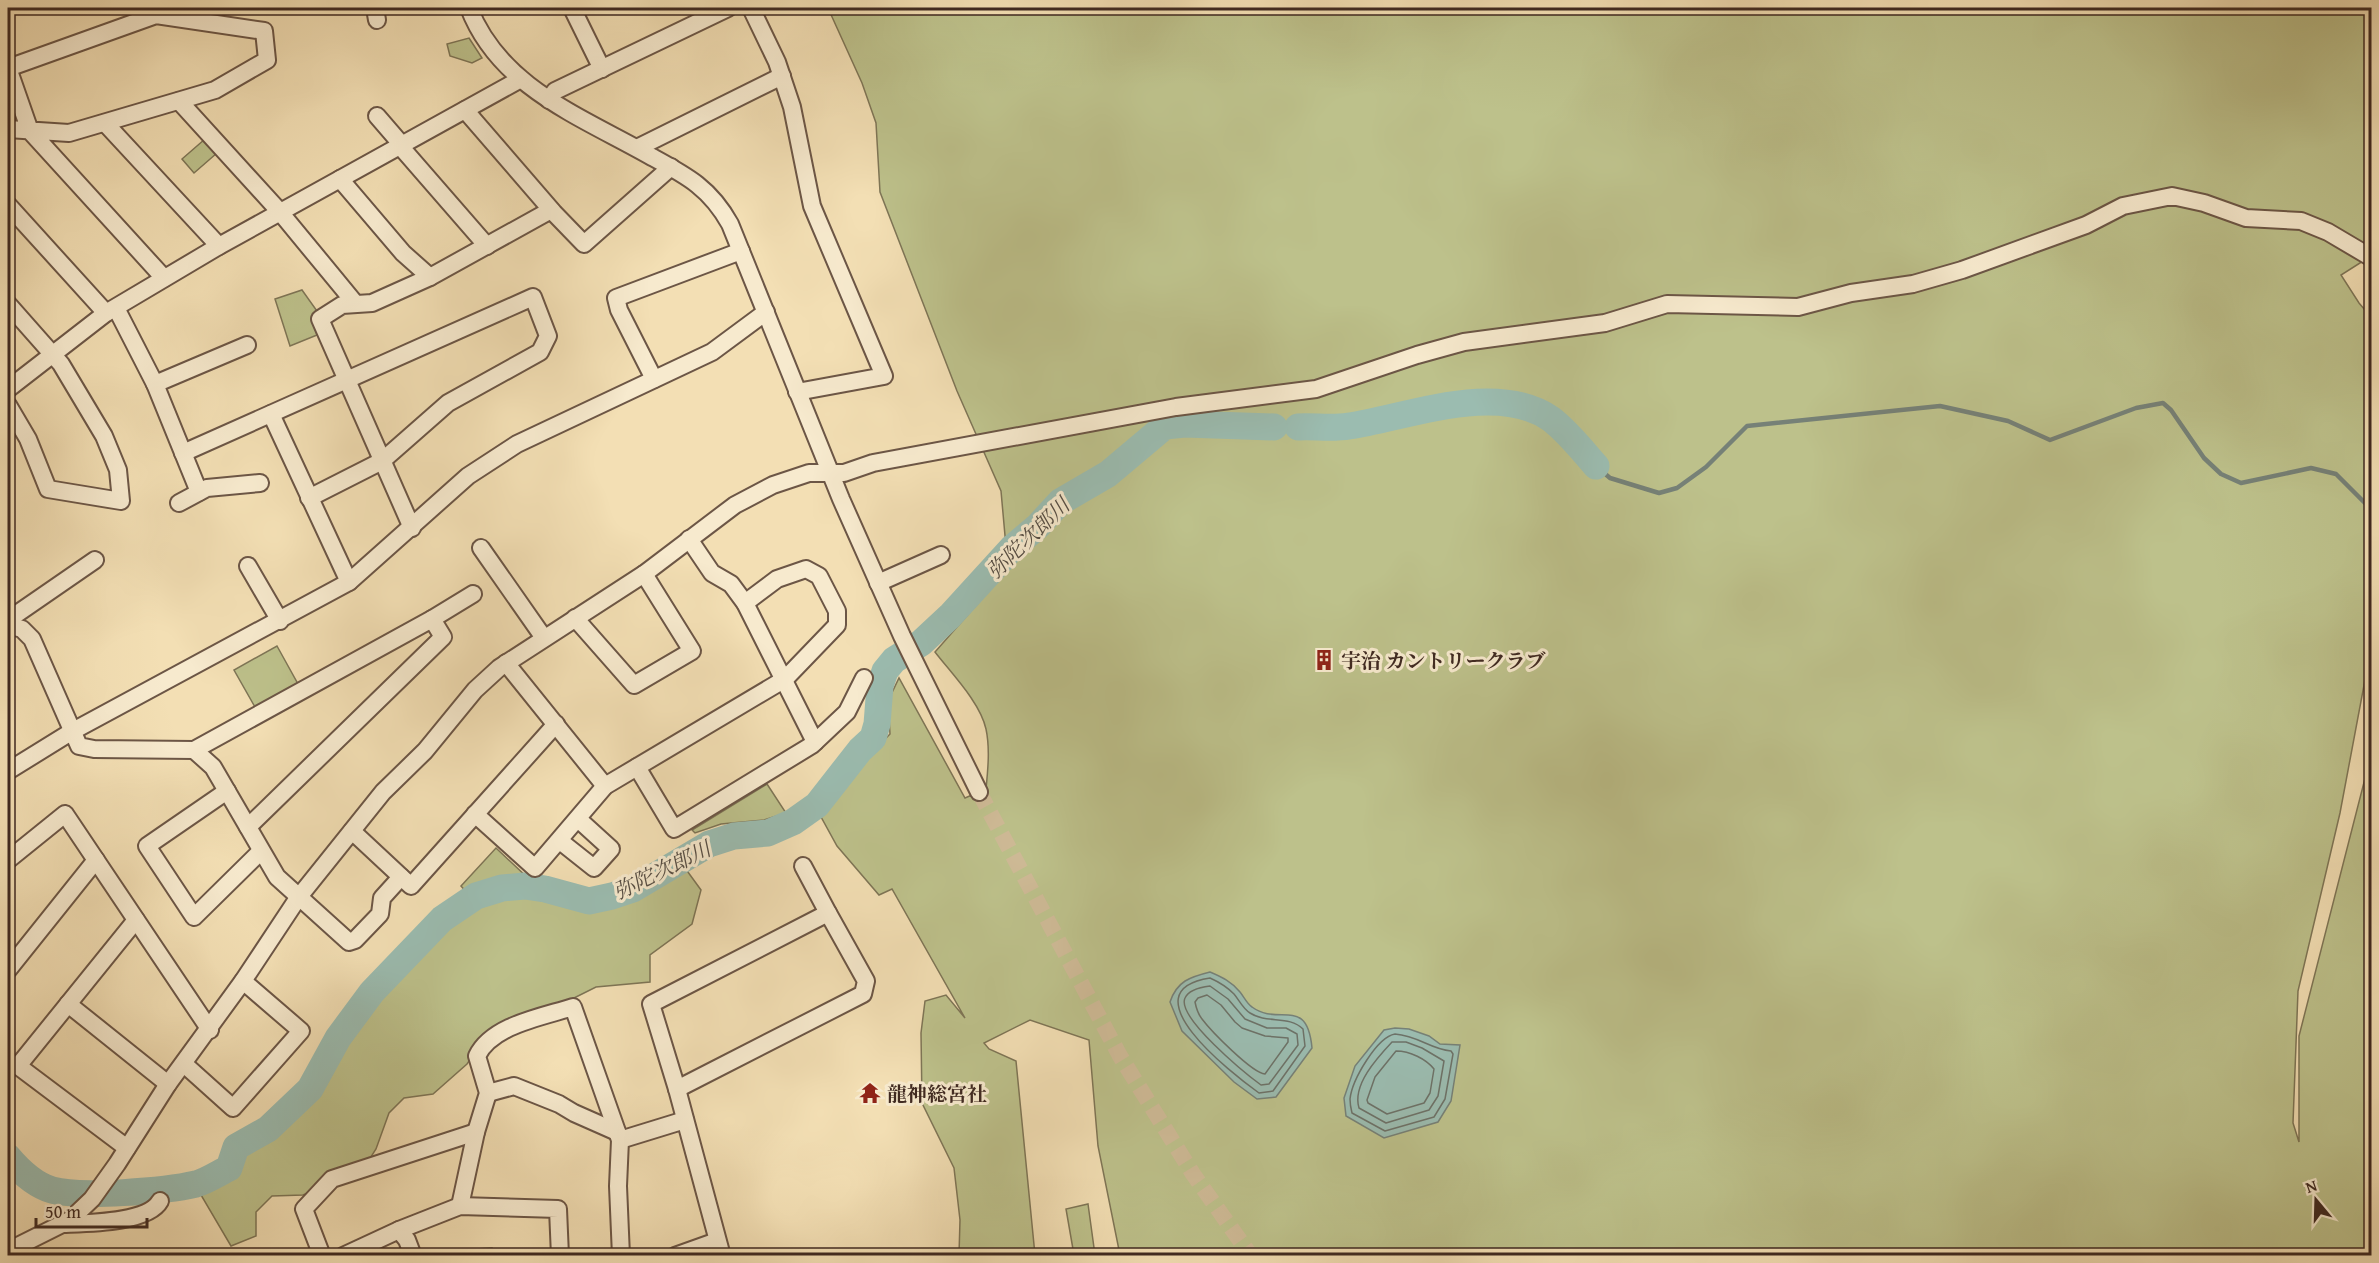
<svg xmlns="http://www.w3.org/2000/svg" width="2379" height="1263" font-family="'Gentium Book Plus','Noto Serif JP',serif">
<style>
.green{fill:#bdc18b;stroke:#7e7556;stroke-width:1.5}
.water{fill:#9bbcb0;stroke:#768177;stroke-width:1.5}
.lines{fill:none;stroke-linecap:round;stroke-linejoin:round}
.shore{stroke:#6d7268;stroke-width:1.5}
.stream{stroke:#768177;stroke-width:4.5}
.river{stroke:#9bbcb0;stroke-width:27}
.minor-tunnel{stroke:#cfbb97;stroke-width:16;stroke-dasharray:16 8;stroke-linecap:butt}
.minor-casing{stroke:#6c5646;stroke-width:20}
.minor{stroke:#f7eace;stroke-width:16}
.labels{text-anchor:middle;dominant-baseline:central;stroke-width:6;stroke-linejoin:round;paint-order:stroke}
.poi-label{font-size:20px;font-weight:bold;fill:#3f2921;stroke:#f7eace;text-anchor:start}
.water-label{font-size:21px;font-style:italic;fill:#564e45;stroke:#f7eace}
</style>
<rect width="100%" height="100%" fill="#f3dfb4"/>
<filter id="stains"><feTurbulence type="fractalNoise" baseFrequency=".00333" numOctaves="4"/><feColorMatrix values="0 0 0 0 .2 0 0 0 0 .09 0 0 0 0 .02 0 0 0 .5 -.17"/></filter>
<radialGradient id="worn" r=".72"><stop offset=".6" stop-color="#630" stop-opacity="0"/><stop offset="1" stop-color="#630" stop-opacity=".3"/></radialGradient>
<g class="green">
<path d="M828,8h1543v248l-30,19 18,28 12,14v331l-31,165 -42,178 -5,132 6,19v-106l72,-281v500h-1251l-22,-109 -9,-106 -59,-20 -46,23 5,6 27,12 19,194h-76l1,-35 -6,-52 -32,-65 -1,-70 4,-32 21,-6 19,23 -73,-129 -13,6 -42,-49 -17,-31 40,-50 30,-31 -2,-33 11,-23 66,120 21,-9c2,-20 4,-41 0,-60 -6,-27 -35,-56 -51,-77l73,-83 -7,-78 -44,-100 -77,-199 -4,-69 -14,-40z"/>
<path d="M469,38l13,20 -10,5 -22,-7 -3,-12z"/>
<path d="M205,139l12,14 -23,20 -12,-14z"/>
<path d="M302,290l15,21 -4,9 4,15 -27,11 -15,-47z"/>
<path d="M277,646l21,38 -43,23 -21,-37z"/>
<path d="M767,784l19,29 -22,7 -43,4 -26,9 -3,-3z"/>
<path d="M496,848l34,32 -50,7 -12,7 -7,-8z"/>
<path d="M685,868l16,22 -9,34 -42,31v27l-54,5 -32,16 -73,26 -24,35 -34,30 -29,4 -15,15 -13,36 -14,22 -59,24 -31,1 -16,16v24l-25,10 -30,-51 32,-18 10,-25 41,-28 40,-36 22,-50 62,-74 41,-41 44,-25 44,-3 45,14 45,-12z"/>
<path d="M1088,1204l7,51h-21l-8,-46z"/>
<path d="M492,1248l1,7h-35v-5z"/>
</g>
<g class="water">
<path d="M1210,972c12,5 22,10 30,20 4,5 7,12 12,15 27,20 55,-12 60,41l-36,49 -19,2 -23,-17 -52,-51 -12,-29c7,-21 20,-25 40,-30z"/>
<path d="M1395,1028l14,1 20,7 11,8 20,1 -9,56 -13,21 -54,16 -38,-22 -2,-18 11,-32 29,-36z"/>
</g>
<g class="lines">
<g class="shore">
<path d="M1210,978c9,4 17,9 24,16 5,6 9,15 16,19 17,11 39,2 53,16l2,17 -32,45 -14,2c-28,-20 -133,-102 -49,-115z"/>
<path d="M1210,986l18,13 17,20 22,9h19l11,6 1,11 -29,39 -8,1c-15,-11 -85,-68 -76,-87 4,-9 17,-11 25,-12z"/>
<path d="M1207,995l14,10 14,17 7,6 23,8 23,2v4l-23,32c-13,-1 -54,-43 -63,-55 -4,-5 -6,-12 -7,-17l3,-4z"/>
<path d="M1395,1034c24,2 35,15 56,17l2,3 -8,45 -11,18 -49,14 -33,-18c-1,-4 -2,-10 -2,-14 2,-19 27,-62 45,-65z"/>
<path d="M1392,1042h14l16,6 22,13 -6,35 -9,14 -43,13 -27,-15c-7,-23 18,-50 33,-66z"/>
<path d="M1396,1051c14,0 30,8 38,18l-4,24 -6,10 -37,11 -19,-11 -1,-3 8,-23z"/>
</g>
<g class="stream">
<path d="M1596,466l14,12 49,15 18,-5 29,-21 41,-41 193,-20 68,15 42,19 86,-32 27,-5 8,7 33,48 17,16 20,9 70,-15 25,6 36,36"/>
<path d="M2361,1256l11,-16"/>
</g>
<g class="river">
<path d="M1298,427c17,-1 34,2 51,-1 59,-9 148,-45 202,-7 17,13 31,31 45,47"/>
<path d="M8,1157c11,13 27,28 44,33 28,8 114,1 144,-6 11,-3 23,-11 33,-16l7,-21 32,-18 42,-40 28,-51 34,-46 70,-73 34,-23 26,-8 23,-2 20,3 44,12 23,-5 21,-7 76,-45 25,-8 34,-3 25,-11 24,-17 43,-55 13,-12 4,-14 3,-38 5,-15 9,-11 27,-17 29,-27 62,-68 26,-22 22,-24 48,-28 57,-48 20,-2 89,3"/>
</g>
<path class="minor-tunnel" d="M979,792l141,264 73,118 58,82"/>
<defs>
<g id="minor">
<path d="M375,8l2,12"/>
<path d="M469,8c31,80 113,109 183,149 35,19 58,31 78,67l111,275 61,137 77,156"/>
<path d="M572,8l30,61"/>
<path d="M751,8l26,54 15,45 20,99 72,170 -87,16"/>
<path d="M549,100l6,-9 173,-83"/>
<path d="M179,101l101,111 75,91"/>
<path d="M465,110l89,103 30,31 87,-77"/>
<path d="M377,116l25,29"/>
<path d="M105,123l114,123"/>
<path d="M8,129l61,4 146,-43 52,-30 -3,-29 -108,-16 -148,53 22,63 134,147"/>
<path d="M400,146l87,100"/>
<path d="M637,148l145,-72"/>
<path d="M340,179l63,74 27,24"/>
<path d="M8,205l98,108"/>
<path d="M8,304l53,60 43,72 14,34 3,31 -73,-12 -20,-50 -20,-34"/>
<path d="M116,308l39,76 44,108"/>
<path d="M654,379l-35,-69 -3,-12 125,-47"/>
<path d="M155,384l92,-39"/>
<path d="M8,389l98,-76 113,-67 300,-166"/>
<path d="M271,414l78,168"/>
<path d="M183,453l350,-156 15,39 -8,16 -92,51 -66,58 -73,37"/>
<path d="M179,503l28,-15 53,-5"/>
<path d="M412,528l-92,-209 22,-14 30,-2 58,-26 121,-67"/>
<path d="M689,539l23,34 19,11 14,19 70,139"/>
<path d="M481,548l63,90"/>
<path d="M248,566l32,55"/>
<path d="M878,583l63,-28"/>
<path d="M575,618l59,67 58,-34 -48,-77"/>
<path d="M8,620l87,-60"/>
<path d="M8,625l14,4 10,10 47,107 15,3 100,1 19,17 64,110 72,65 6,-2 25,-26 2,-16 19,-21"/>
<path d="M506,663l99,123"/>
<path d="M194,750l238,-131 41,-25"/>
<path d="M637,767l37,62 138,-84 35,-33 17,-34"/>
<path d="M8,771l63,-39 278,-150 119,-106 49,-32 195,-92 54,-40"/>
<path d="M227,791l-80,55 47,71 67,-66"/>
<path d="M475,814l60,54 70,-82 180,-107 52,-54v-14l-18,-35 -13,-7 -29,10 -32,24"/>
<path d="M248,827l195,-190 -11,-18"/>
<path d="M352,831l59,55 145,-162"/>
<path d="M560,841l34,27 17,-19 -33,-30"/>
<path d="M8,860l57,-46 145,216"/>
<path d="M803,866l25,47"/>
<path d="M828,913l38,68 -3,13 -186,95 -26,-85z"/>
<path d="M8,970l88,-110"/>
<path d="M68,1004l100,80"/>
<path d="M9,1063l9,3 109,82"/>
<path d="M184,1064l49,44 68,-77 -58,-50"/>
<path d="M18,1066l118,-146"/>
<path d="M677,1089l45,167"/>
<path d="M488,1093l26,-7 45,18 15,9 43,19"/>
<path d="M620,1140l65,-20"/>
<path d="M460,1206l16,-74 12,-39 -11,-37c15,-31 65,-39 96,-49l47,133 -2,46 3,70"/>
<path d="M63,1224c24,-1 85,-1 97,-23"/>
<path d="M399,1230l8,10 6,16"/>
<path d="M8,1254l8,-7 54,-27 22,-21 25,-35 51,-80 75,-103 55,-83 85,-106 42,-41 50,-61 24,-22 145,-94 91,-69 38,-20 36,-12h35l29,-10 303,-56 140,-18 101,-34 47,-13 141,-19 62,-19 131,3 53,-14 62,-9 49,-14 124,-45 37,-19 49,-10 32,7 42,15 55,3 27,11 44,26"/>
<path d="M322,1256l-18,-47 28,-30 144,-47"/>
<path d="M343,1256l56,-26 61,-24 98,3 2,47"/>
<path d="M675,1256l42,-15"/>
</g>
</defs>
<use href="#minor" class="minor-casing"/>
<use href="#minor" class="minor"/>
</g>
<defs>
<symbol id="building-bare" viewBox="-9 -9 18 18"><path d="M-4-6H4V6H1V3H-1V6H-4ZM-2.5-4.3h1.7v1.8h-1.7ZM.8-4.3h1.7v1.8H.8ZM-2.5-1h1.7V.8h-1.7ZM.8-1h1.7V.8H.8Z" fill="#8f2418" stroke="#f7eace" stroke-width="2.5" paint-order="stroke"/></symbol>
<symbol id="temple-bare" viewBox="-9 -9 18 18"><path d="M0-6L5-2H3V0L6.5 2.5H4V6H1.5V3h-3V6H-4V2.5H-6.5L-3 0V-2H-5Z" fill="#8f2418" stroke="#f7eace" stroke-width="2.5" paint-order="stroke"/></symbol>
</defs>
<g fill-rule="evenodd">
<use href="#building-bare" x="1309" y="645" width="30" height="30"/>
<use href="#temple-bare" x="855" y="1078" width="30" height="30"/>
</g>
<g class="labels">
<g class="poi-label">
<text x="1341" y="660">宇治 カントリークラブ</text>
<text x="887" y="1093">龍神総宮社</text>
</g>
<g class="water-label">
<text transform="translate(1028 538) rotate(-44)">弥陀次郎川</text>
<text transform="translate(662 870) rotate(-26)">弥陀次郎川</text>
</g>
</g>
<rect width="2379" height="1263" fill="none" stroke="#f3dfb4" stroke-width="30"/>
<rect x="9" y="9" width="2361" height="1245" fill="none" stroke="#3f2921" stroke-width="3"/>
<rect x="15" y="15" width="2349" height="1233" fill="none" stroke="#3f2921" stroke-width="1.5"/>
<g transform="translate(2316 1200) rotate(341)" stroke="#f7eace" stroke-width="4.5" paint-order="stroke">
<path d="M0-4.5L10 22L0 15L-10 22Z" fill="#3f2921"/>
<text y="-9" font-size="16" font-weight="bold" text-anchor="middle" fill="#3f2921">N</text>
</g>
<path d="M36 1218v9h111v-9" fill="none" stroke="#3f2921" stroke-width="3"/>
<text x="45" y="1218" font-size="18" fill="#3f2921" stroke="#f7eace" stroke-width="4.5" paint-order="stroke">50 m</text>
<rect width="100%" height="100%" filter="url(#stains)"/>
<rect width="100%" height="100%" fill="url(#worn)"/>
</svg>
